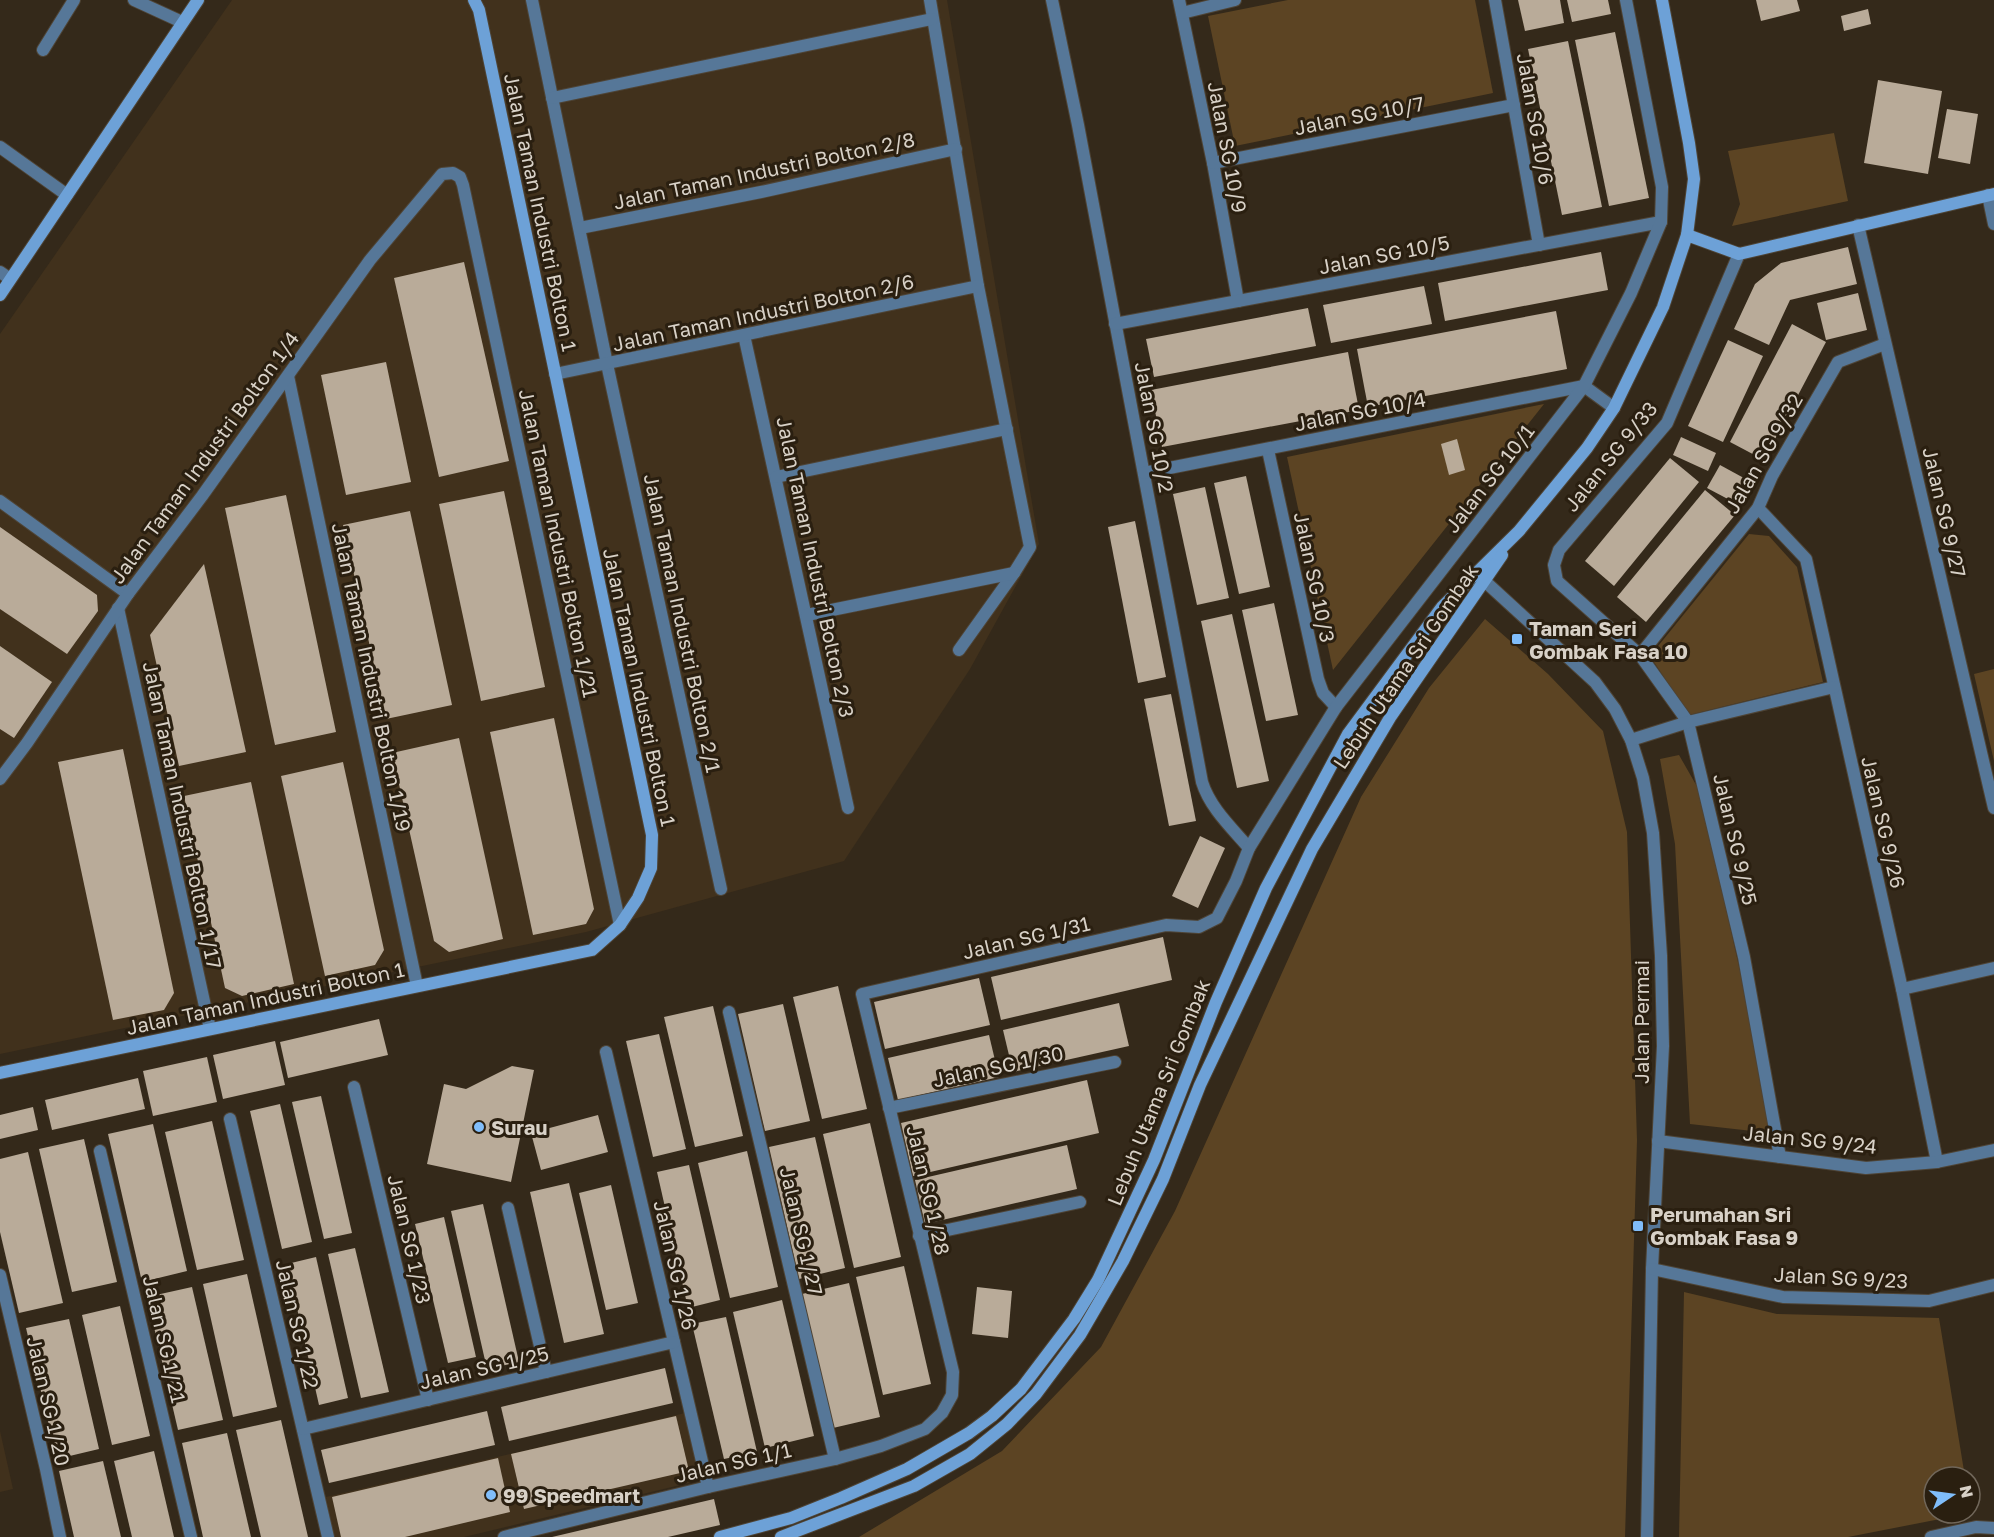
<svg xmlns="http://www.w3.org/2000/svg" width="1994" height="1537" font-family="'Golos Text',sans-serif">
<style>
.built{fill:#41311c}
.green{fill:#5c4423}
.building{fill:#b9ab99}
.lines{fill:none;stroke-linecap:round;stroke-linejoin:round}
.street-casing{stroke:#4e4436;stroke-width:14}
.secondary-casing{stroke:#4e4436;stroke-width:14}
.street{stroke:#567798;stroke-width:12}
.secondary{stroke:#6da1d7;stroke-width:12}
.poi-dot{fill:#80bdfa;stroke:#2a1f10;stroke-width:2}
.labels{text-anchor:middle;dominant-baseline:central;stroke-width:6;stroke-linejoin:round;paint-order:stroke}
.street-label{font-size:20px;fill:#d8d1c7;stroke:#2a1f10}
.poi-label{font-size:20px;font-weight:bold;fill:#d8d1c7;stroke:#2a1f10;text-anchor:start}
</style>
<rect width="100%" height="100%" fill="#34291a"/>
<g class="built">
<path d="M232,0h715l92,544 -69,125 -126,192 -258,71 -586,122v-720z"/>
<path d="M685,1413l16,67 -237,57h-129l-9,-40z"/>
<path d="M0,1431l13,58 -13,3z"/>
</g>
<g class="green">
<path d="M1288,0h187l18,93 -258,53 -27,-130z"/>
<path d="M1834,133l14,68 -116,25 8,-22 -12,-53z"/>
<path d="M1544,404l-211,266 -46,-213z"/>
<path d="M1749,534l20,2 28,31 26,115 -134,33 -39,-59z"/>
<path d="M1485,619l63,55 55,57 24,101 10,308 -12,397h-766l143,-86 99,-104 74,-136 186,-414 68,-109z"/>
<path d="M1994,669v92l-20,-87z"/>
<path d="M1679,755l20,35 51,225 20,118 -80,-9 -15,-280 -15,-85z"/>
<path d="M1684,1292l93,22 162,4 26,159h-31v36h36v-7l1,7 -123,24h-169z"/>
</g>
<g class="building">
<path d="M1518,0h42l4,23 -39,8z"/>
<path d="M1567,0h41l3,14 -39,8z"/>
<path d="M1756,0h41l3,11 -39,10z"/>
<path d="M1868,9l3,15 -27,7 -3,-15z"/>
<path d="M1615,32l34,166 -40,8 -34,-166z"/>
<path d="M1568,41l34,166 -40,8 -34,-166z"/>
<path d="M1878,80l64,11 -14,83 -64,-11z"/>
<path d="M1947,109l31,5 -8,50 -32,-6z"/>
<path d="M1848,247l9,37 -67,16 -21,45 -35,-16 21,-45 26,-21z"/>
<path d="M1601,252l7,38 -163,31 -7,-38z"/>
<path d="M464,262l45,199 -70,16 -45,-199z"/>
<path d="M1424,286l8,38 -101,19 -8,-38z"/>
<path d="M1858,293l9,37 -41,10 -9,-37z"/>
<path d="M1308,308l8,38 -162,31 -8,-38z"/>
<path d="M1556,311l11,58 -199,38 -11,-58z"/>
<path d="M1792,324l34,18 -62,118 -34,-18z"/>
<path d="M1728,340l35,16 -40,86 -35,-16z"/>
<path d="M1348,352l11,58 -197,37 -11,-57z"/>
<path d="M386,362l25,120 -65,13 -25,-120z"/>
<path d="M1681,437l35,16 -8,18 -35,-16z"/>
<path d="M1457,439l8,31 -16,5 -8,-31z"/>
<path d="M1670,458l29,24 -85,104 -29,-25z"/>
<path d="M1720,465l33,18 -12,23 -34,-18z"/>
<path d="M1246,476l24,111 -31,7 -25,-111z"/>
<path d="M1205,487l24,111 -32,7 -24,-111z"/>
<path d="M1705,490l30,25 -89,107 -29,-25z"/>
<path d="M504,491l41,196 -64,14 -42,-197z"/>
<path d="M286,495l50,237 -61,13 -50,-237z"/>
<path d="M410,511l42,194 -66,14 -43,-194z"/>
<path d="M1135,521l31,156 -28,6 -30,-156z"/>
<path d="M0,527l97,68 1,16 -31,43 -67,-45z"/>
<path d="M204,564l42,188 -67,14 -29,-131z"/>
<path d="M1274,603l24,112 -32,6 -24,-111z"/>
<path d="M1232,614l37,167 -32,7 -36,-167z"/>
<path d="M0,646l52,36 -38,56 -14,-9z"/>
<path d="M1171,694l25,127 -27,5 -25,-127z"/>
<path d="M554,718l40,191 -8,15 -53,11 -43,-203z"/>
<path d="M459,738l44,201 -54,13 -15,-11 -42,-188z"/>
<path d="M123,749l51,244 -10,17 -51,10 -55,-258z"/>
<path d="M343,762l41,188 -9,15 -50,11 -44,-200z"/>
<path d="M251,782l43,202 -52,12 -17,-8 -41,-192z"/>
<path d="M1200,836l25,12 -27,60 -26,-12z"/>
<path d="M1163,937l9,43 -171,40 -10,-43z"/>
<path d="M979,978l11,47 -105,24 -11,-47z"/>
<path d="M838,986l29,123 -45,10 -29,-122z"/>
<path d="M1119,1003l10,43 -116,26 -10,-42z"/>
<path d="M783,1004l27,117 -45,10 -27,-117z"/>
<path d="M713,1006l30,130 -48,11 -31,-130z"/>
<path d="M379,1019l9,36 -100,23 -8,-36z"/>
<path d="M659,1034l27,115 -33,8 -27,-116z"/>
<path d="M989,1035l10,42 -101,23 -10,-42z"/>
<path d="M275,1041l10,44 -62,14 -10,-44z"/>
<path d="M207,1057l10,45 -64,14 -10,-45z"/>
<path d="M512,1066l22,4 -23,112 -84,-18 17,-80 22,5z"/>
<path d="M138,1078l7,31 -93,21 -7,-30z"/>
<path d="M1087,1080l12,53 -186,43 -12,-53z"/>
<path d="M321,1096l31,137 -28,6 -32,-137z"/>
<path d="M280,1104l32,138 -30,7 -32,-138z"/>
<path d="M33,1107l5,23 -38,9v-24z"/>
<path d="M598,1115l10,37 -67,18 -10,-37z"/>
<path d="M212,1121l32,139 -47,10 -32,-138z"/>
<path d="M870,1123l31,134 -47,11 -31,-134z"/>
<path d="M153,1124l34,147 -45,11 -34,-148z"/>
<path d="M815,1137l30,131 -46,11 -30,-132z"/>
<path d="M84,1139l33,143 -45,10 -33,-143z"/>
<path d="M1067,1145l10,44 -152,35 -10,-44z"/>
<path d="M747,1151l31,136 -48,11 -32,-135z"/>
<path d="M28,1152l35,151 -44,10 -19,-81v-73z"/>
<path d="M689,1165l31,135 -32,8 -31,-136z"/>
<path d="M569,1183l35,151 -40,9 -34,-151z"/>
<path d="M611,1185l27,118 -32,7 -27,-117z"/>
<path d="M483,1204l36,158 -32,7 -36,-158z"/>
<path d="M444,1217l32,140 -28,6 -33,-139z"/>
<path d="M355,1248l34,144 -28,6 -33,-144z"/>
<path d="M316,1257l32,141 -29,7 -32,-141z"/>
<path d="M904,1266l27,118 -48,11 -27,-118z"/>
<path d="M247,1274l30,133 -44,10 -30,-133z"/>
<path d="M849,1283l31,134 -47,11 -31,-134z"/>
<path d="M192,1287l31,133 -45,10 -31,-133z"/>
<path d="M977,1287l35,4 -4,47 -36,-4z"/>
<path d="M782,1300l32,136 -49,12 -32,-136z"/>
<path d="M120,1306l30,130 -38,9 -30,-130z"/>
<path d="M726,1317l31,135 -33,7 -32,-135z"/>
<path d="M69,1319l30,130 -42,10 -31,-131z"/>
<path d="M665,1368l8,35 -164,38 -8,-34z"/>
<path d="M487,1411l8,34 -166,38 -8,-33z"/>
<path d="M676,1416l13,55 -165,38 -13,-55z"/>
<path d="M281,1420l27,117h-47l-25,-107z"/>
<path d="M227,1433l24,104h-48l-21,-94z"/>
<path d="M154,1451l20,86h-42l-18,-76z"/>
<path d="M498,1458l12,54 -105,25h-64l-9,-40z"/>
<path d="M103,1461l18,76h-47l-15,-66z"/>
<path d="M714,1499l6,26 -52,12h-116z"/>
</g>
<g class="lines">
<defs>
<g id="street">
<path d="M134,0l48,22"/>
<path d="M532,0l75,364 114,525"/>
<path d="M930,0l48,286 52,261 -16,26 -55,77"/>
<path d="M1052,0l26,125 124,657c8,26 30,46 47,66"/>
<path d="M1179,0l34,163 25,138"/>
<path d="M1495,0l44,245"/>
<path d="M1182,13l53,-13"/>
<path d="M43,50l31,-50"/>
<path d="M552,98l380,-79"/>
<path d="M0,147l67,48"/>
<path d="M1213,163l301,-58"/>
<path d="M1988,195l6,29"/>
<path d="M1858,225l136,583"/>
<path d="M580,228l181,-36 195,-43"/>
<path d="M1739,254l-72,169 -108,127 -5,15 3,16 83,74 48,67 56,235 36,200"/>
<path d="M0,272l10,7"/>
<path d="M1115,324l546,-102"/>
<path d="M744,335l104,473"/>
<path d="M555,374l423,-88"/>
<path d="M288,376l129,610"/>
<path d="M1268,450l50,229 5,14 13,14"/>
<path d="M1144,473l440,-87 30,22"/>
<path d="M776,477l231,-48"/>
<path d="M0,501l128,93"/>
<path d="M1758,508l48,51 96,430 35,173"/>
<path d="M1478,575l117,107 20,27 16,31 12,38 10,55 8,123 2,90 -11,223 -5,268"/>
<path d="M118,608l92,421"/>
<path d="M807,615l207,-42"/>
<path d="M1640,655l118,-147 14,-32 66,-114 47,-18"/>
<path d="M1631,740l57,-18 146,-35"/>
<path d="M0,779l27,-36 101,-149 74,-98 168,-236 72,-86 11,-1 7,4 3,8 157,740"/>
<path d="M1902,989l92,-21"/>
<path d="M729,1012l106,447"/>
<path d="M606,1052l102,435"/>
<path d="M354,1087l74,313"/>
<path d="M889,1108l226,-46"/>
<path d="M230,1119l98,418"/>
<path d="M1658,1141l208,27 71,-6 57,-12"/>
<path d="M100,1151l91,386"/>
<path d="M508,1208l38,164"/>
<path d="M919,1236l161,-34"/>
<path d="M1652,1269l131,28 146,4 65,-16"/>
<path d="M0,1275l46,194 14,68"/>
<path d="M303,1429l371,-87"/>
<path d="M504,1537l204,-50 127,-28 46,-13 44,-17 17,-16 10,-18 1,-23 -91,-378 304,-69 33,2 18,-9 19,-37 13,-33 87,-141 248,-321 47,-93 30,-71 1,-35 -36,-187"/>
<path d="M1931,1537l45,-10 18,1"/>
</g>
<g id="secondary">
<path d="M1687,235l52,19 255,-60"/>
<path d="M0,295l198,-295"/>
<path d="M0,1073l592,-123 28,-25 18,-27 13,-30 1,-33 -173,-825 -5,-10"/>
<path d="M720,1537l71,-19 50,-20 66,-29 62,-36 23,-17 29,-27 53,-70 24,-39 56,-120 62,-158 50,-114 82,-154 94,-127 77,-76 68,-83 27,-40 49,-101 24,-72 7,-56 -5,-36 -27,-143"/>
<path d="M781,1537l133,-51 56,-32 37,-30 29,-30 44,-59 43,-74 40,-82 37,-94 112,-236 79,-133 111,-161"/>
</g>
</defs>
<use href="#street" class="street-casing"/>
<use href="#secondary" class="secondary-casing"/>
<use href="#street" class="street"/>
<use href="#secondary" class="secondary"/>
</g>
<g class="poi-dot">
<rect x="1511" y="633" width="12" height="12" rx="3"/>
<circle cx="479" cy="1127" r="6"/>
<rect x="1632" y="1220" width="12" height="12" rx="3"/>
<circle cx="491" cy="1495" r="6"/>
</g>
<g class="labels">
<g class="street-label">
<text transform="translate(1359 115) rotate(-11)">Jalan SG 10/7</text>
<text transform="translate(1536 119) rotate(80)">Jalan SG 10/6</text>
<text transform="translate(1228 147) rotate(79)">Jalan SG 10/9</text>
<text transform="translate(764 170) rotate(-12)">Jalan Taman Industri Bolton 2/8</text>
<text transform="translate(541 212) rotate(78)">Jalan Taman Industri Bolton 1</text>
<text transform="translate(1384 254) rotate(-11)">Jalan SG 10/5</text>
<text transform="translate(763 312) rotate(-12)">Jalan Taman Industri Bolton 2/6</text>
<text transform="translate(1360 411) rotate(-11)">Jalan SG 10/4</text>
<text transform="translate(1155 427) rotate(79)">Jalan SG 10/2</text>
<text transform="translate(1763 453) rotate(-60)">Jalan SG 9/32</text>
<text transform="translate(1610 456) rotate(-51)">Jalan SG 9/33</text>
<text transform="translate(204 457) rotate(-54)">Jalan Taman Industri Bolton 1/4</text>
<text transform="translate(1489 478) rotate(-52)">Jalan SG 10/1</text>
<text transform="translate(1945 512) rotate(77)">Jalan SG 9/27</text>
<text transform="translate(559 543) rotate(78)">Jalan Taman Industri Bolton 1/21</text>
<text transform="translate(816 567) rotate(78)">Jalan Taman Industri Bolton 2/3</text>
<text transform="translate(1315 577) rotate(78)">Jalan SG 10/3</text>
<text transform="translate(683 623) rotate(78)">Jalan Taman Industri Bolton 2/1</text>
<text transform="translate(1405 666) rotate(-56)">Lebuh Utama Sri Gombak</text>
<text transform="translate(372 677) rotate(78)">Jalan Taman Industri Bolton 1/19</text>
<text transform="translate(640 687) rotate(78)">Jalan Taman Industri Bolton 1</text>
<text transform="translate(183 815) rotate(78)">Jalan Taman Industri Bolton 1/17</text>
<text transform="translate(1884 822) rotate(77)">Jalan SG 9/26</text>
<text transform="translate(1736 839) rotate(77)">Jalan SG 9/25</text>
<text transform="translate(1026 937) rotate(-13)">Jalan SG 1/31</text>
<text transform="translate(265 998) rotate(-12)">Jalan Taman Industri Bolton 1</text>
<text transform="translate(1641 1022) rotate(-90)">Jalan Permai</text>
<text transform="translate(998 1066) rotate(-12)">Jalan SG 1/30</text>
<text transform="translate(1158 1092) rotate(-68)">Lebuh Utama Sri Gombak</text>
<text transform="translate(1810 1139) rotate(6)">Jalan SG 9/24</text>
<text transform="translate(929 1190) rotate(77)">Jalan SG 1/28</text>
<text transform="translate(802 1231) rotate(77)">Jalan SG 1/27</text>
<text transform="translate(410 1239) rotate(77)">Jalan SG 1/23</text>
<text transform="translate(676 1265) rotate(77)">Jalan SG 1/26</text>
<text transform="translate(1841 1277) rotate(3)">Jalan SG 9/23</text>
<text transform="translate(298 1324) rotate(77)">Jalan SG 1/22</text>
<text transform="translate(165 1339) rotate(77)">Jalan SG 1/21</text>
<text transform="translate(484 1367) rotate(-13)">Jalan SG 1/25</text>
<text transform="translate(49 1401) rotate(77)">Jalan SG 1/20</text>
<text transform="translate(733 1462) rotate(-13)">Jalan SG 1/1</text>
</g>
<g class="poi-label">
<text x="1529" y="628">Taman Seri<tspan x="1529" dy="23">Gombak Fasa 10</tspan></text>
<text x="491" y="1127">Surau</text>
<text x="1650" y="1214">Perumahan Sri<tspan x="1650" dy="23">Gombak Fasa 9</tspan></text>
<text x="503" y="1495">99 Speedmart</text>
</g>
</g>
<g transform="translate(1952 1495) rotate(77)"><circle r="28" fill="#2a1f10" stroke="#706659" stroke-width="1.5"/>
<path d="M0-4.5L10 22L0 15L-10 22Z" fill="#80bdfa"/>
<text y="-9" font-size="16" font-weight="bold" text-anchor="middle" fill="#d8d1c7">N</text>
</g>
</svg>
